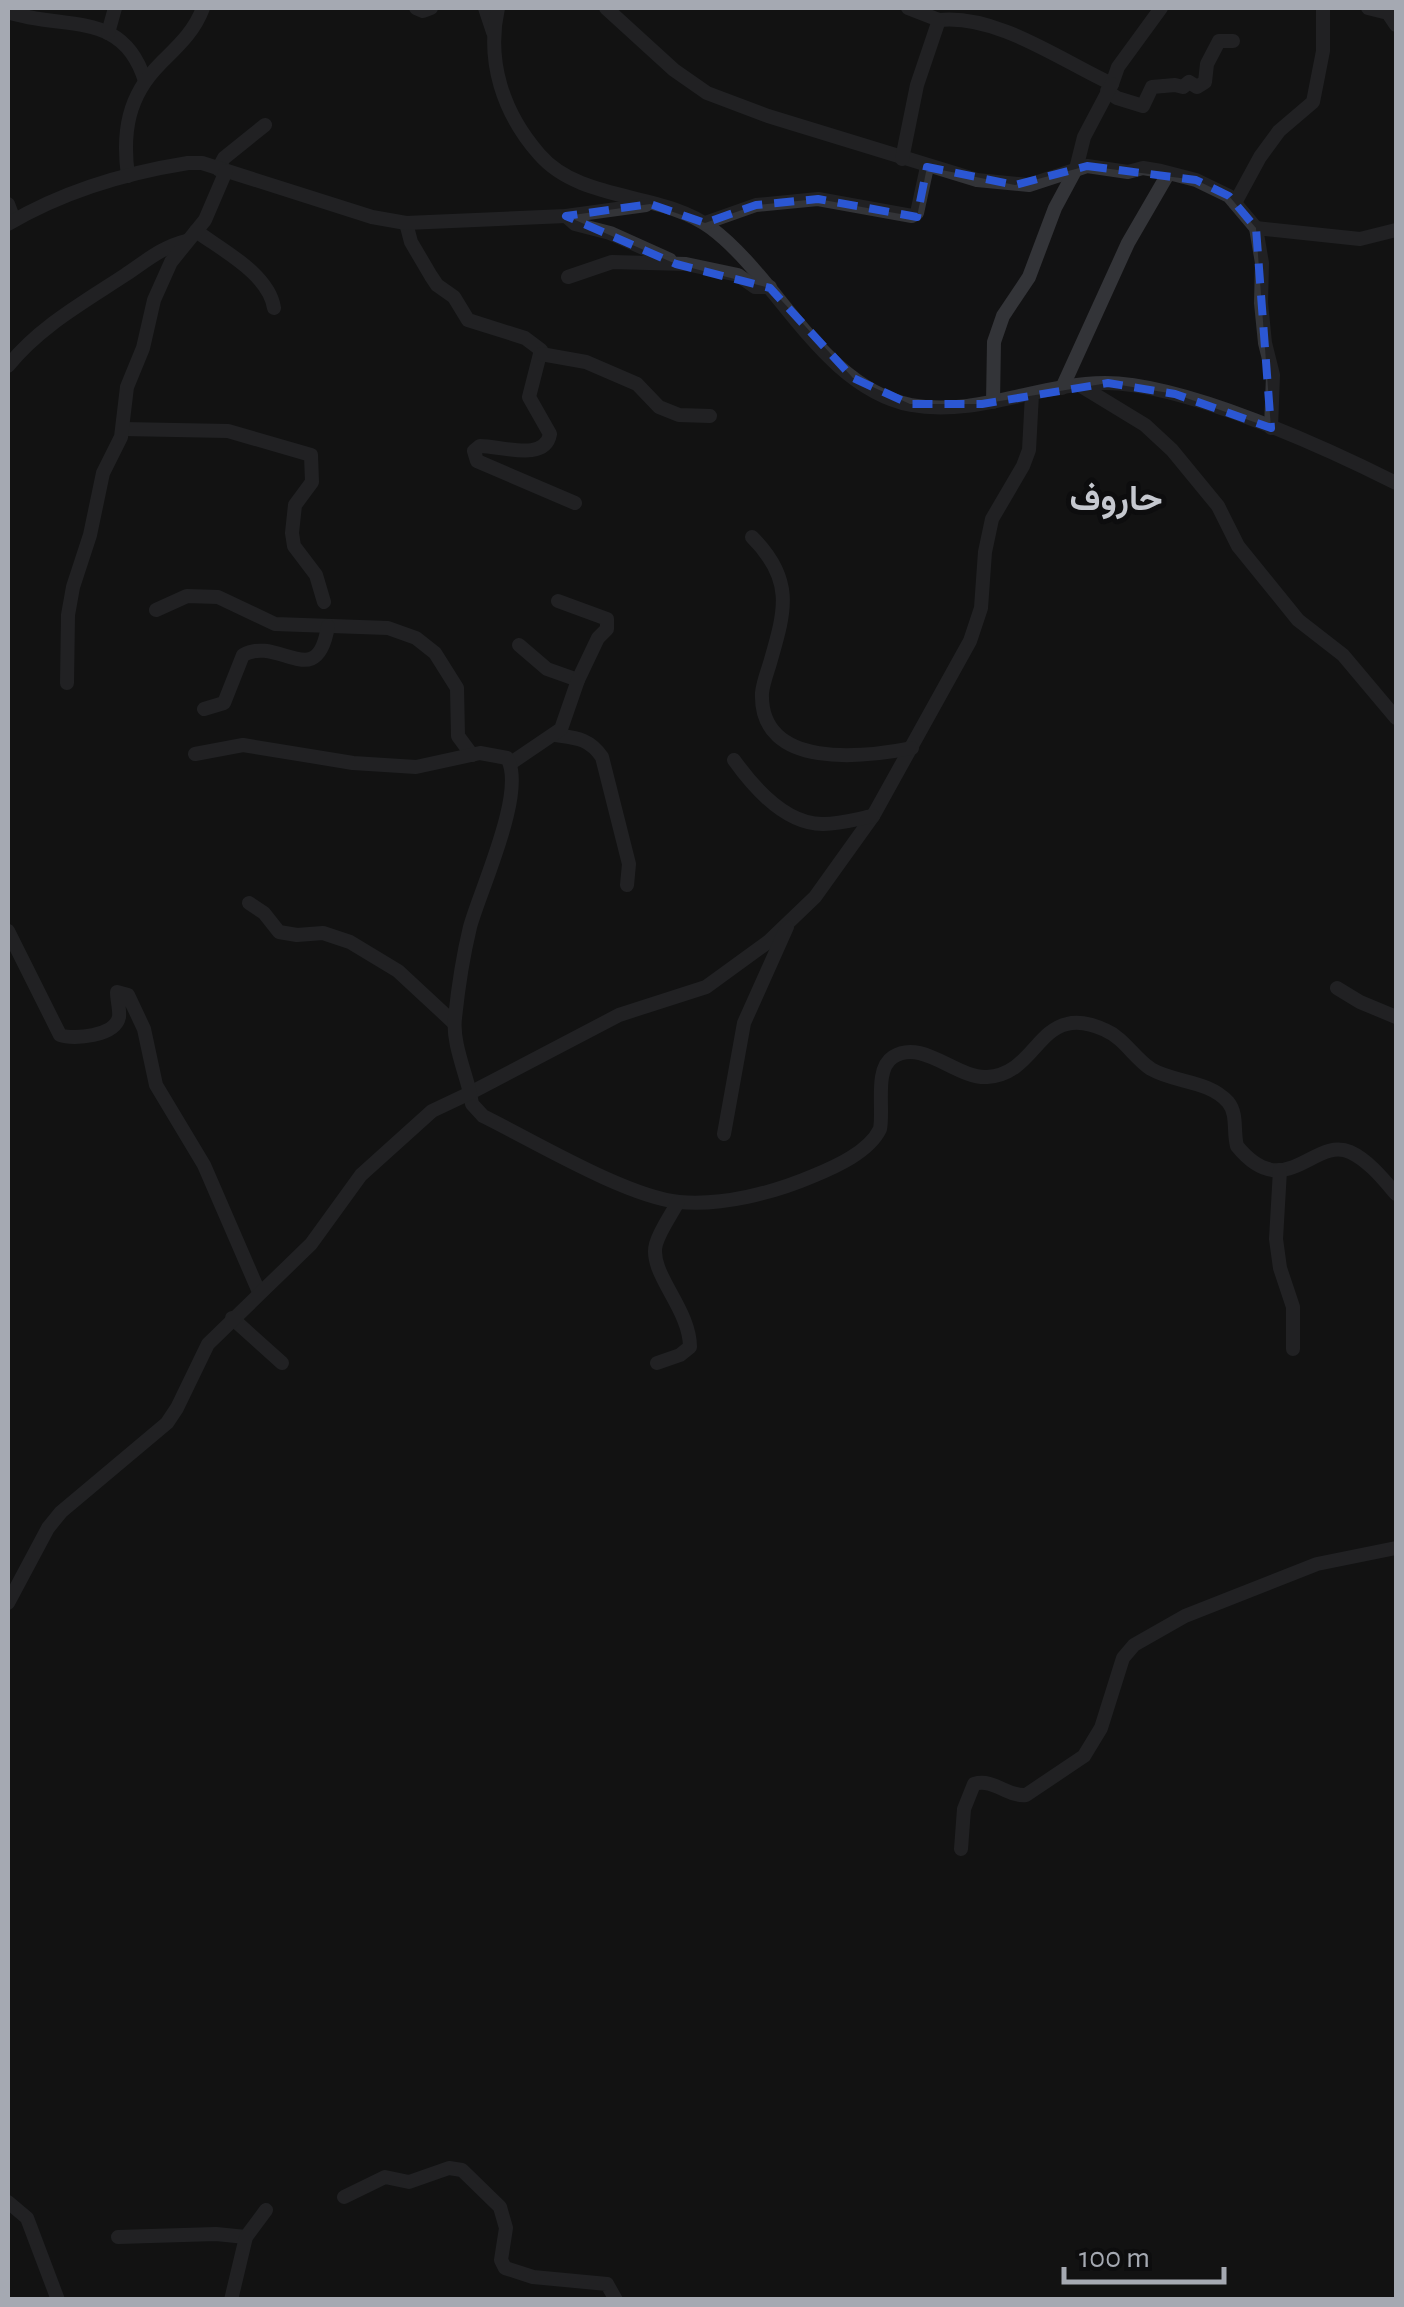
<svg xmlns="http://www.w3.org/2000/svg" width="1404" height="2307" font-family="'Alegreya Sans',Vazirmatn,sans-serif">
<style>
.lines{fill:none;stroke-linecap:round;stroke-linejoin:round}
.minor{stroke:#333438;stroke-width:14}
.marked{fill:none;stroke:#2b57d4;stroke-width:8;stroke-dasharray:20 12;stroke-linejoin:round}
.labels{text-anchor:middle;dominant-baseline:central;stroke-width:10;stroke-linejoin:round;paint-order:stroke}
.quarter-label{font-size:35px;font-weight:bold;fill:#c5c8cf;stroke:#0d0d0e}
</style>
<rect width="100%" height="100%" fill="#121213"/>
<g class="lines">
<g class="minor">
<path d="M416,8l7,3 8,-3"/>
<path d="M485,8l8,24"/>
<path d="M498,8c-12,53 5,105 41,146 42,49 123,37 172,74 68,51 111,159 200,177 66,12 129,-22 194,-22 79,0 219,64 291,100"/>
<path d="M606,8l68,62 33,23 61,23 209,64 52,5 58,-19 41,6 15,-4 18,3 35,9 33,16 27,32"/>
<path d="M1368,8l20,5 8,12"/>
<path d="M8,12c57,19 115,-3 137,69"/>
<path d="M939,20c58,-6 121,40 173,64l6,-17 43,-59"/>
<path d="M108,33l7,-25"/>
<path d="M1107,91l10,7 26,8 9,-19 23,-2 8,2 6,-5 8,5 8,-5 2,-18 12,-23h14"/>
<path d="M902,159l15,-74 22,-65 -31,-12"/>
<path d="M218,169l6,-11 41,-33"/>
<path d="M128,176c-6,-44 0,-80 32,-112 18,-18 34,-32 43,-56"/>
<path d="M1235,203l25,-46 19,-26 34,-29 10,-51v-43"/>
<path d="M8,204l6,16"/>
<path d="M566,216l9,8 35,9 60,27"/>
<path d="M406,223l5,19 20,34 6,9 17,12 14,23 57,18 16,12 -12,47 21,37c-5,28 -48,12 -70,12l-6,5 3,10 98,42"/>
<path d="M705,223l51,-18 62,-6 94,17 5,-3 10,-46"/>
<path d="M8,224c54,-32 117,-51 180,-61h14l170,54 34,6 160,-7 80,-11"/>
<path d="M196,231c26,19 73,43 78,77"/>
<path d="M568,277l44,-15 74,2 52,11 17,12h15"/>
<path d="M541,354l45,8 51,22 22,23 20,8 31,1"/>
<path d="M8,366c31,-39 76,-64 117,-91 21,-14 37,-28 61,-34"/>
<path d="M1081,386l64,39 27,25 46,56 20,40 60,74 45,35 53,63"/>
<path d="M1062,388l66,-145 40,-69"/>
<path d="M1032,394l-3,56 -6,16 -31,53 -7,33 -4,56 -11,33 -97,175 -58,81 -47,45 -62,45 -87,28 -149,78 2,11 11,12c51,25 142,80 196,86 43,4 94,-9 134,-26 22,-9 56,-24 67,-47 4,-20 -6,-60 13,-72 29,-19 64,22 94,20 41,-2 49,-46 80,-53 12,-3 27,1 38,6 19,8 29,28 46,39 24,14 57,11 77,33 10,12 5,30 9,44 48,59 77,-10 113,6 18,8 34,28 46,42"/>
<path d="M993,402l1,-60 9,-26 26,-39 26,-69 21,-39 8,-32 28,-53"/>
<path d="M1271,428l2,-53 -8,-32 -4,-40 1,-40 -6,-35 104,11 36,-9"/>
<path d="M123,429l105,2 83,24 1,27 -17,23 -3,28 2,13 22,29 8,27"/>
<path d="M752,537c43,43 33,74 18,126 -3,10 -7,20 -8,30 -3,78 104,64 150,55"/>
<path d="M156,610l31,-14 31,1 57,27 113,4 28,10 19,15 22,35 1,48 14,19"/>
<path d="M519,645l28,24 31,11"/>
<path d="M67,683l1,-68 5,-28 17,-52 13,-62 18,-36 6,-50 16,-39 11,-48 17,-38 34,-42 21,-49"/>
<path d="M204,709l20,-6 19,-48c36,-20 74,39 85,-29"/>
<path d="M555,735c21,3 34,3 47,22l27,107 -2,21"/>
<path d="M734,760c20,28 52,65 90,64 16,0 33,-5 49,-8"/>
<path d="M511,763l50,-34 17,-49 20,-42 9,-9v-10l-49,-18"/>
<path d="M249,903l15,10 15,19 18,3 26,-2 27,9 48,29 56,52"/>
<path d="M8,931l52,104c14,5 55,1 59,-18 1,-7 -2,-17 -2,-25l11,3 16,34 12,56 48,80 55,127"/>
<path d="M1337,988l23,14 36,15"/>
<path d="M724,1134l20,-111 43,-96"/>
<path d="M1280,1170l-4,69 4,29 13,39v42"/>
<path d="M232,1318l50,45"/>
<path d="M657,1363l23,-8 10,-8c0,-39 -42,-74 -34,-103 4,-14 15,-29 22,-42"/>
<path d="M8,1603l40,-75 13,-16 106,-89 10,-15 31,-64 103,-100 50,-69 71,-64 38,-18c-5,-22 -18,-52 -15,-75 3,-29 8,-62 15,-91 10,-37 57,-136 37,-169l-27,-5 -64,14 -63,-4 -110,-18 -48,9"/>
<path d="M961,1849l3,-40 10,-25c20,-6 33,13 52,11l58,-39 17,-28 22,-70 11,-13 51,-29 132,-52 79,-16"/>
<path d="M344,2197l41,-20 24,5 40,-14 13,2 38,37 6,21 -5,32 4,8 28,9 74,7 9,16"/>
<path d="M8,2202l19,16 31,82"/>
<path d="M118,2237l98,-3 30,3"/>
<path d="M231,2300l15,-63 20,-27"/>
</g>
</g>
<path d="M0 0H1404V2307H0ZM1087,166l109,14 33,16 27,32 15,200 -96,-34 -67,-11 -126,21h-72l-57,-26 -83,-90 -94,-24 -110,-48 84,-12 55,19 51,-18 62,-6 99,18 10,-50 88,18z" fill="#121213" fill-opacity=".55" fill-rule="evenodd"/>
<path class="marked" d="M1087,166l109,14 33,16 27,32 15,200 -96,-34 -67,-11 -126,21h-72l-57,-26 -83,-90 -94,-24 -110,-48 84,-12 55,19 51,-18 62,-6 99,18 10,-50 88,18z"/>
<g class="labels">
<g class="quarter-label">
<text x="1116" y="499">حاروف</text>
</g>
</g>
<rect width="1404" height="2307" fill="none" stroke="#a5a9b2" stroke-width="20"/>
<path d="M1064 2267v15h160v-15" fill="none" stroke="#a5a9b2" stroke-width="5"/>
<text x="1079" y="2267" font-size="30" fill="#a5a9b2" stroke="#0d0d0e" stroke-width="8" paint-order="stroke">100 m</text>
</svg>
